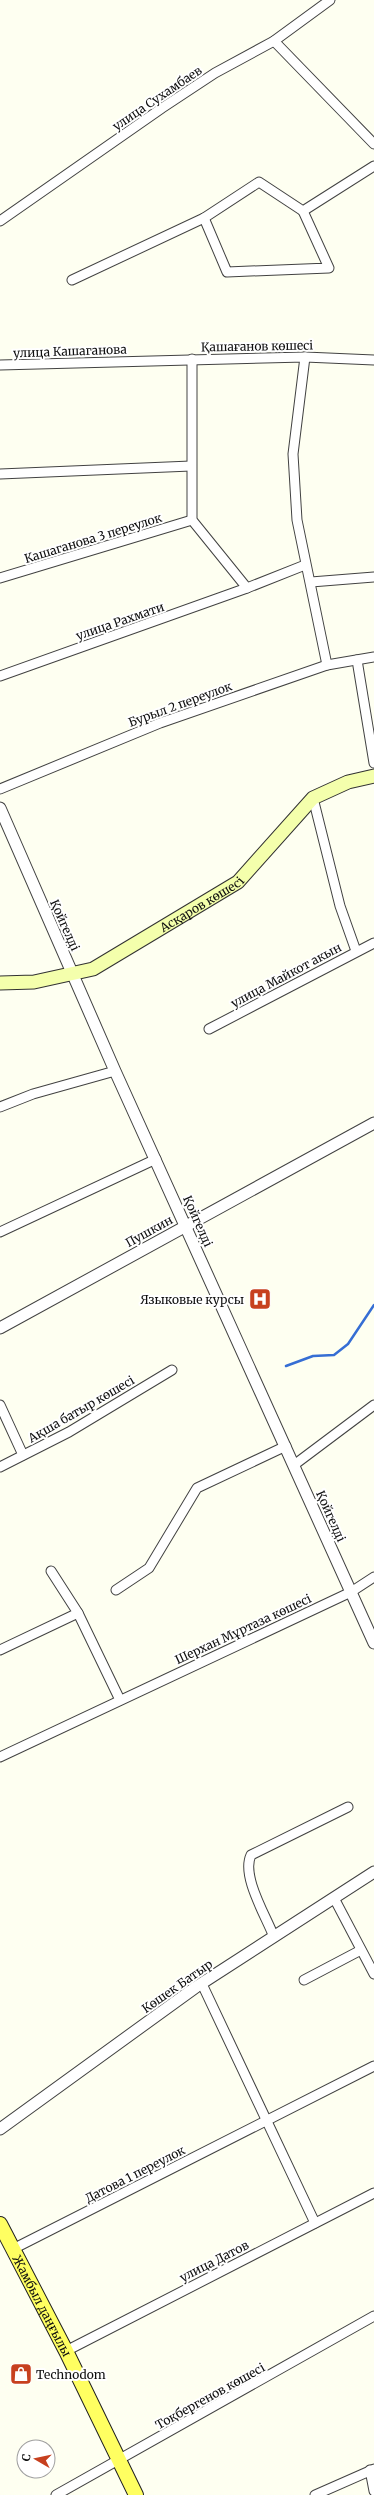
<svg xmlns="http://www.w3.org/2000/svg" width="374" height="2495" font-family="Merriweather,serif">
<style>
.lines{fill:none;stroke-linecap:round;stroke-linejoin:round}
.stream{stroke:#366ed4;stroke-width:2.5}
.minor-casing{stroke:#424242;stroke-width:11}
.tertiary-casing{stroke:#424242;stroke-width:13}
.secondary-casing{stroke:#313131;stroke-width:15}
.primary-casing{stroke:#202020;stroke-width:16}
.minor{stroke:#fff;stroke-width:9}
.tertiary{stroke:#fff;stroke-width:11}
.secondary{stroke:#f4ffac;stroke-width:13}
.primary{stroke:#ffff61;stroke-width:14}
.labels{text-anchor:middle;dominant-baseline:central;stroke-width:4;stroke-linejoin:round;paint-order:stroke}
.street-label{font-size:12px;fill:#0f0f0f;stroke:#fff}
.poi-label{font-size:12px;fill:#0f0f0f;stroke:#fff;text-anchor:end}
</style>
<rect width="100%" height="100%" fill="#fefff1"/>
<g class="lines">
<polyline class="stream" points="286,1366 313,1356 334,1355 348,1344 374,1305"/>
<g class="minor-casing">
<g id="minor">
<polyline points="274,41 374,144"/>
<polyline points="204,218 227,272 329,268 303,211"/>
<polyline points="0,221 162,108 215,73 274,41 330,0"/>
<polyline points="72,280 204,218 259,182 303,211 374,166"/>
<polyline points="305,357 293,454 297,520 327,665"/>
<polyline points="192,359 192,520 247,588 305,565"/>
<polyline points="0,365 305,357 374,360"/>
<polyline points="0,474 191,466"/>
<polyline points="0,578 192,520"/>
<polyline points="311,582 374,577"/>
<polyline points="357,660 374,763"/>
<polyline points="0,676 247,588"/>
<polyline points="0,789 160,723 327,665 374,657"/>
<polyline points="313,798 340,906 356,951"/>
<polyline points="209,1029 374,943"/>
<polyline points="0,1107 33,1094 115,1071"/>
<polyline points="0,1232 156,1159"/>
<polyline points="0,1405 23,1455"/>
<polyline points="294,1465 374,1405"/>
<polyline points="0,1467 69,1432 172,1370"/>
<polyline points="51,1571 78,1613 120,1700"/>
<polyline points="116,1590 149,1568 197,1488 286,1446"/>
<polyline points="0,1650 78,1613"/>
<polyline points="0,1757 351,1592 374,1577"/>
<polyline points="334,1898 374,1974"/>
<path d="M274 1937C266 1916 241 1876 251 1855L348 1807"/>
<polyline points="304,1980 361,1950"/>
<polyline points="202,1984 315,2223"/>
<polyline points="13,2249 374,2066"/>
<polyline points="66,2351 374,2193"/>
<polyline points="370,2470 374,2491"/>
<polyline points="56,2495 374,2316"/>
<polyline points="315,2495 374,2469"/>
</g>
</g>
<g class="tertiary-casing">
<g id="tertiary">
<polyline points="0,808 115,1071 374,1643"/>
<polyline points="0,1328 374,1123"/>
<polyline points="0,2129 196,1987 374,1872"/>
</g>
</g>
<g class="secondary-casing">
<g id="secondary">
<path id="s1" d="M0 983 34 982 93 969 238 882 313 798 348 782 374 776"/>
</g>
</g>
<g class="primary-casing">
<g id="primary">
<path id="s2" d="M0 2224 66 2351 136 2495"/>
</g>
</g>
<use href="#minor" class="minor"/>
<use href="#tertiary" class="tertiary"/>
<use href="#secondary" class="secondary"/>
<use href="#primary" class="primary"/>
</g>
<defs>
<g id="hospital-square" transform="scale(1.15)"><rect x="-9" y="-9" width="18" height="18" rx="4" fill="#c7401f" stroke="#fff"/><path d="M-5-5h3v3.5h4V-5h3V5h-3V1.5h-4V5h-3Z" fill="#fff"/></g>
<g id="shop-square" transform="scale(1.15)"><rect x="-9" y="-9" width="18" height="18" rx="4" fill="#c7401f" stroke="#fff"/><path d="M-5-2.5h2.3a2.7 3.5 0 0 1 5.4 0H5L5.5 6h-11ZM-1.5-2.5h3a1.5 2.3 0 0 0-3 0Z" fill="#fff"/></g>
</defs>
<g fill-rule="evenodd">
<use href="#hospital-square" x="260" y="1299"/>
<use href="#shop-square" x="21" y="2374"/>
</g>
<g class="labels">
<g class="street-label">
<text transform="translate(157 98) rotate(-34)">улица Сухамбаев</text>
<text transform="translate(257 346) rotate(-1)">Қашағанов көшесі</text>
<text transform="translate(70 351) rotate(-2)">улица Кашаганова</text>
<text transform="translate(93 538) rotate(-17)">Кашаганова 3 переулок</text>
<text transform="translate(120 621) rotate(-19)">улица Рахмати</text>
<text transform="translate(180 704) rotate(-20)">Бурыл 2 переулок</text>
<text stroke="none"><textPath href="#s1" startOffset="221">Асқаров көшесі</textPath></text>
<text transform="translate(65 925) rotate(66)">Қойгелді</text>
<text transform="translate(286 975) rotate(-28)">улица Майкот акын</text>
<text transform="translate(198 1221) rotate(66)">Қойгелді</text>
<text transform="translate(149 1231) rotate(-29)">Пушкин</text>
<text transform="translate(81 1409) rotate(-30)">Ақша батыр көшесі</text>
<text transform="translate(331 1516) rotate(66)">Қойгелді</text>
<text transform="translate(243 1629) rotate(-25)">Шерхан Мұртаза көшесі</text>
<text transform="translate(177 1986) rotate(-35)">Көшек Батыр</text>
<text transform="translate(135 2174) rotate(-27)">Датова 1 переулок</text>
<text transform="translate(214 2261) rotate(-27)">улица Датов</text>
<text stroke="none"><textPath href="#s2" startOffset="92">Жамбыл даңғылы</textPath></text>
<text transform="translate(210 2396) rotate(-29)">Тоқбергенов көшесі</text>
</g>
<g class="poi-label">
<text x="244" y="1299">Языковые курсы</text>
<text x="36" y="2374" text-anchor="start">Technodom</text>
</g>
</g>
<g transform="translate(36 2459) rotate(279)"><circle r="19" fill="#ffffff" stroke="#9f9f9f"/>
<path d="M0-3L7 15L0 10L-7 15Z" fill="#c7401f"/>
<text y="-6" font-size="11" font-weight="bold" text-anchor="middle" fill="#0f0f0f">С</text>
</g>
</svg>
